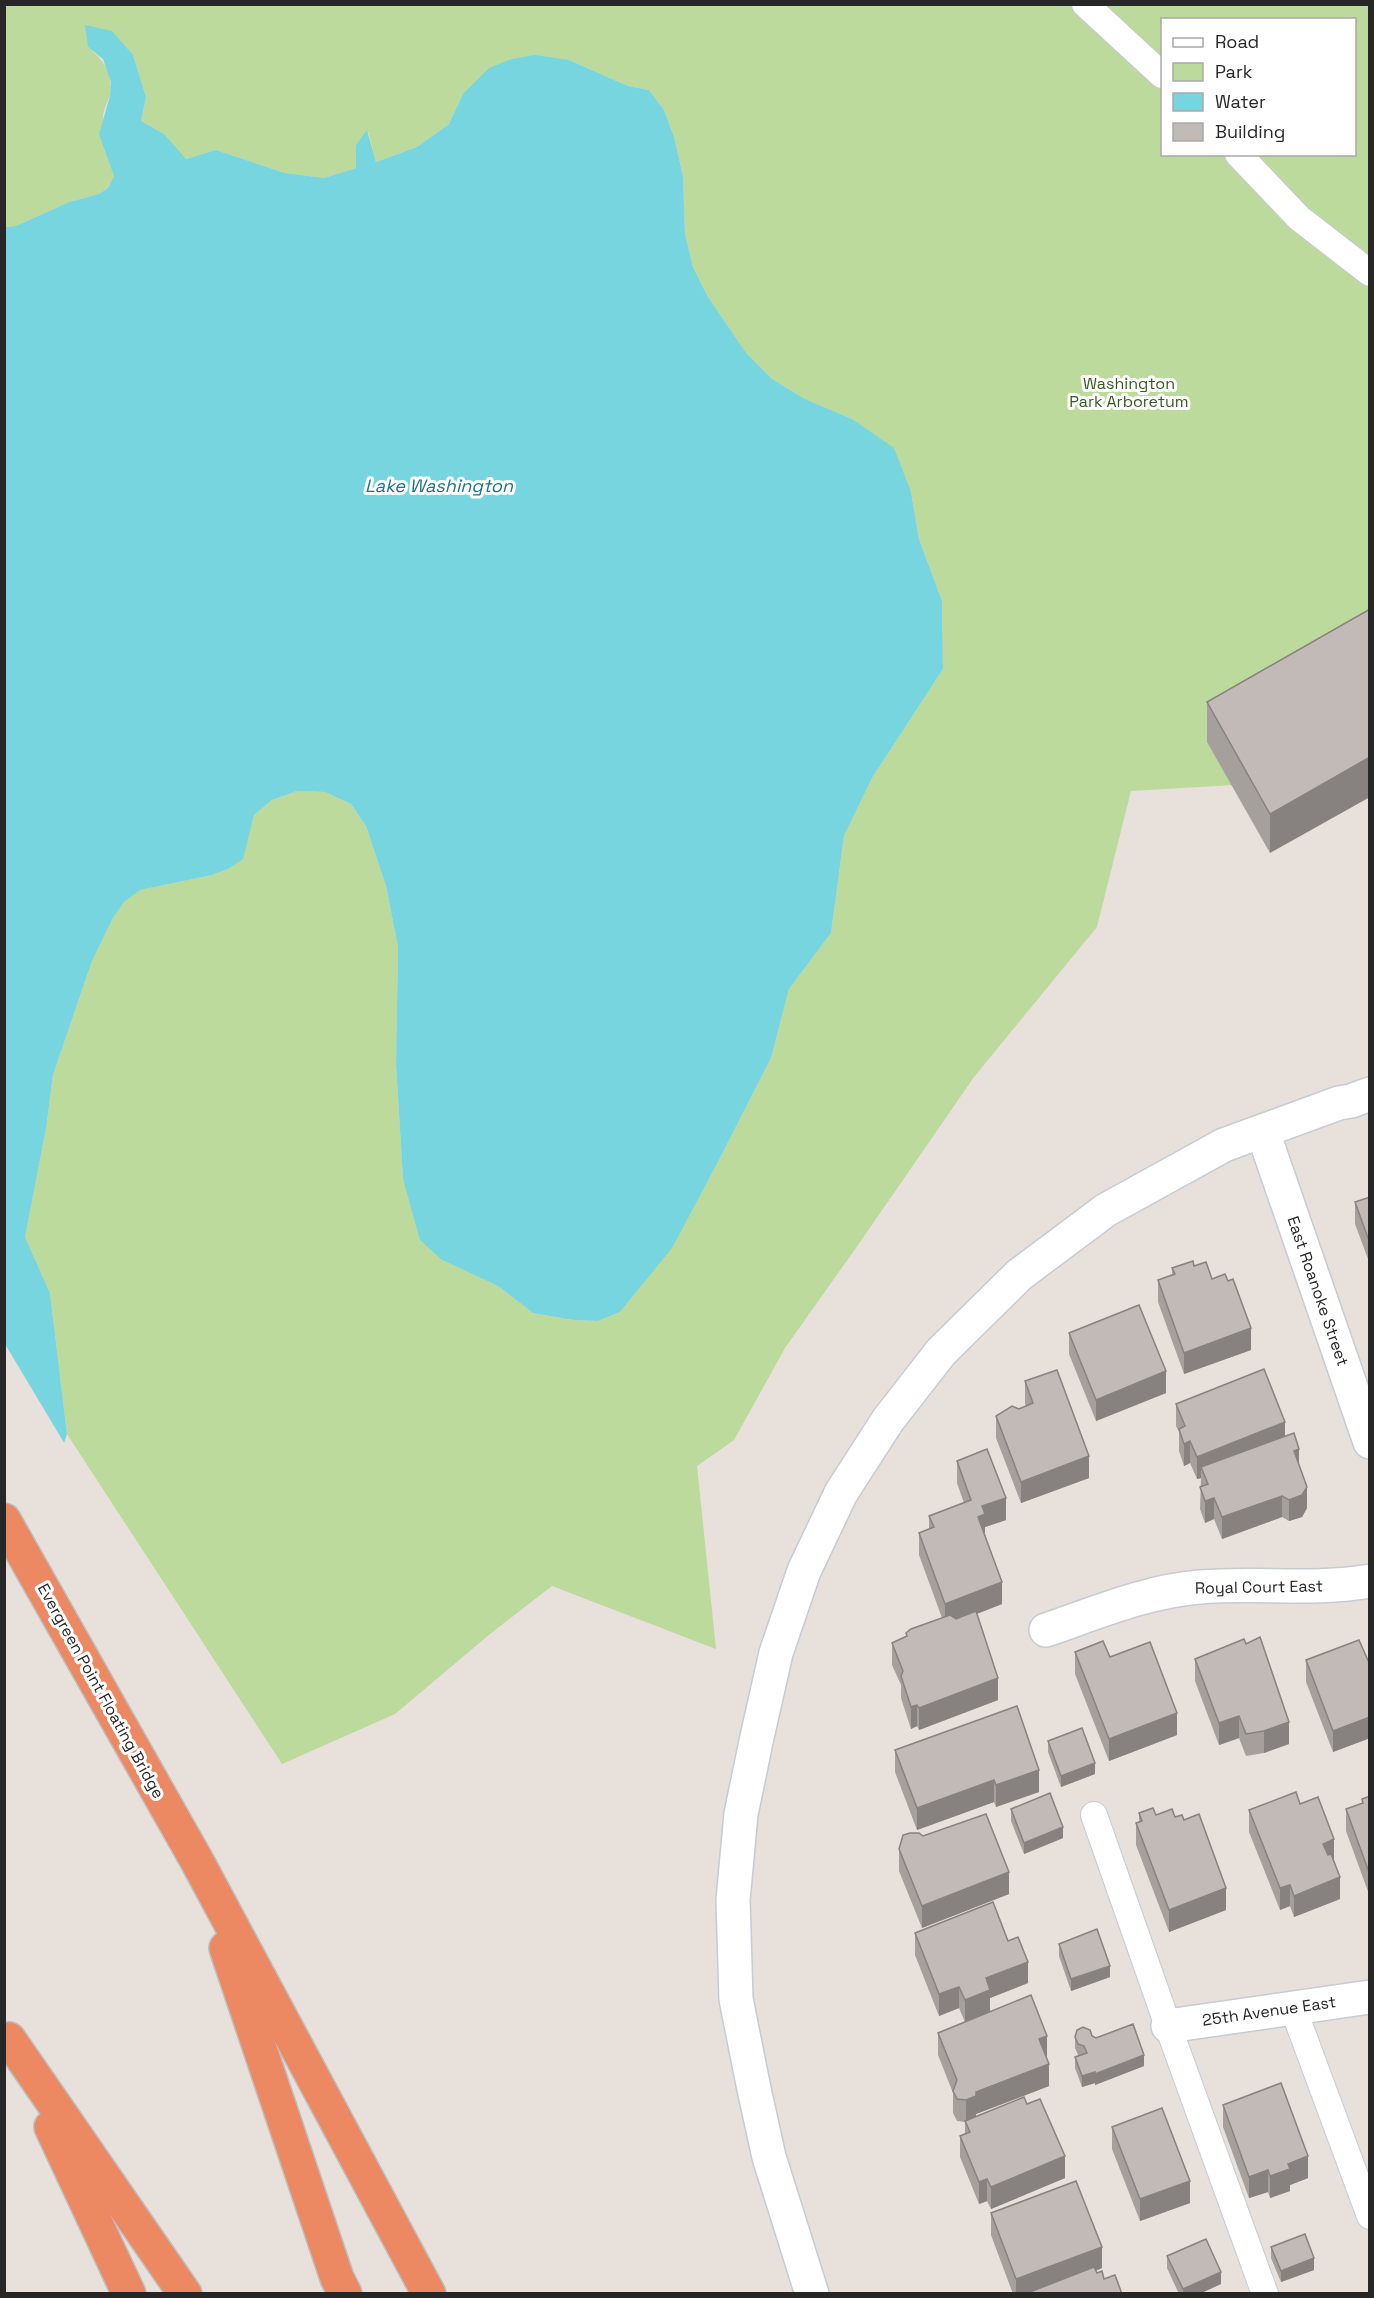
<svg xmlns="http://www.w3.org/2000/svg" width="1374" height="2298" font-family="'Space Grotesk',sans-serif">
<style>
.green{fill:#bbda9c;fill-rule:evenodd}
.water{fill:#77d5e0}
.pier{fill:#e8e0da}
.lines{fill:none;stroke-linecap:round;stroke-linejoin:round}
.service-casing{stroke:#c6cbd4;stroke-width:28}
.minor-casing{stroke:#c6cbd4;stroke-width:36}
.secondary-casing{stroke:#c6cbd4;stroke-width:36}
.motorway-casing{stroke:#bebebe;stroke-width:36}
.service{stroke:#fff;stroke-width:26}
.minor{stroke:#fff;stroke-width:33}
.secondary{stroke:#fff;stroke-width:33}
.motorway{stroke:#ec8862;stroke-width:33}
.wall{fill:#a6a09d}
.shaded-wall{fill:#878280}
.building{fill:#c1bab7;stroke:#878280;stroke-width:1.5}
.labels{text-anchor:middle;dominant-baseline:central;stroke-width:6;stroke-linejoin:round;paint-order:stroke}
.park-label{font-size:16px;fill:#365b20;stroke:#fff}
.street-label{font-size:16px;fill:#272727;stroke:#fff}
.water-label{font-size:18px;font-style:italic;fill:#1b7488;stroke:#fff}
</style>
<rect width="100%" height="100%" fill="#e8e0da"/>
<path class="green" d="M5 5H1369V777L1131 791 1097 927 974 1077 858 1245 785 1348 734 1440 697 1466 716 1649 552 1586 490 1634 395 1714 282 1764 67 1434 50 1293 25 1237 46 1129 53 1075 92 961 113 918 124 902 139 890 212 875 228 869 242 859 254 815 272 800 297 791 325 792 351 804 366 826 386 886 398 947 396 1065 403 1179 442 1260 498 1286 533 1313 573 1320 598 1321 620 1312 672 1247 719 1160 771 1058 789 989 831 933 844 836 872 778 943 669 942 601 919 539 911 492 852 419 805 399 772 379 746 354 708 297 693 267 685 234 683 176 674 137 664 110 649 90 628 86 569 60 463 94 449 124 417 147 376 162 368 131 356 145V168L324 178 285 173 216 150 186 159 179 154 164 134 141 121 146 97 133 55 88 47C103 60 114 73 110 95 108 102 103 109 103 117 102 136 108 158 114 176L108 188 99 194 69 202 16 226 5 227ZM1162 20H1354V154H1162Z"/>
<polygon class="water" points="85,25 112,31 133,55 146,97 141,121 164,134 186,159 216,150 285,173 324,178 356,168 356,145 367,130 376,162 417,147 449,124 463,94 489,68 512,59 535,55 569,60 628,86 649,90 664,110 674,137 683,176 685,234 693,267 708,297 746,353 772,379 805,399 852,419 894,448 911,492 919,539 942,601 943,669 872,778 844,836 831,933 789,989 771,1058 719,1160 672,1248 620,1312 598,1321 573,1320 533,1313 498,1286 442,1260 420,1240 403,1179 396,1065 398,947 386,886 366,826 351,804 325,792 297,791 272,800 254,815 243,859 228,869 212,875 140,890 124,902 113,918 92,961 53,1075 46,1129 25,1237 50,1293 67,1434 5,1626 4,227 16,226 69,202 99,194 108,188 114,176 99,134 110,96 111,82 103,59 88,47"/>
<polygon class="pier" points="5,1344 66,1446 7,1627 4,1629"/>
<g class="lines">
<g class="service-casing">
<g id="service">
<polyline points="1085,4 1162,75"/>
<polyline points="1238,154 1299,218 1370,273"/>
<polyline points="1094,1815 1168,2026 1265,2294"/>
<polyline points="1293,2008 1370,2216"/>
</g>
</g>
<g class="minor-casing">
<g id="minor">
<polyline points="1266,1141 1370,1442"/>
<path d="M1046 1630C1096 1613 1147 1591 1200 1587 1256 1582 1314 1591 1370 1581"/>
<polyline points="1168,2026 1370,1997"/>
</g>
</g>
<g class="secondary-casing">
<polyline id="secondary" points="812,2294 769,2157 754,2089 736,1999 733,1900 741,1814 757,1737 776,1653 804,1571 841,1493 888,1420 941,1352 1019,1275 1106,1210 1224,1145 1339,1103 1351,1101 1370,1094"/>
</g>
<g class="motorway-casing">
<g id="motorway">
<polyline points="4,1520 197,1861 429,2294"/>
<polyline points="226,1948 337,2278 345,2294"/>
<polyline points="9,2039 185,2294"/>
<polyline points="51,2127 129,2294"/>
</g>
</g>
<use href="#service" class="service"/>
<use href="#minor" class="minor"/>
<use href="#secondary" class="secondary"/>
<use href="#motorway" class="motorway"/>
</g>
<g class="wall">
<polygon points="1370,609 1270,853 1207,742 1207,702"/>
<polygon points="1370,1197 1368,1259 1355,1224 1355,1202"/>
<polygon points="1194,1266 1212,1279 1251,1350 1184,1374 1158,1302 1158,1280 1172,1275 1172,1268"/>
<polygon points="1069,1333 1166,1393 1096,1421 1069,1354"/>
<polygon points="1025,1381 1089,1478 1021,1503 996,1438 996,1416 1026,1406 1025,1403"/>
<polygon points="1176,1404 1285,1436 1299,1467 1307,1508 1302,1517 1289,1521 1282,1517 1222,1539 1214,1519 1205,1523 1200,1509 1201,1478 1197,1479 1190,1463 1184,1466 1179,1451 1179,1432 1176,1426"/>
<polygon points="957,1461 1006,1520 985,1527 985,1536 1002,1604 977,1614 998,1700 919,1730 917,1726 911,1729 901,1698 901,1685 892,1665 892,1643 906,1637 906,1633 942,1618 919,1555 919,1533 929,1529 929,1516 964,1503 957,1483"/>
<polygon points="1075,1652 1110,1657 1177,1735 1109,1761 1075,1674"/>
<polygon points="1195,1659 1289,1744 1264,1753 1246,1756 1239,1738 1219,1745 1195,1681"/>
<polygon points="1306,1660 1370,1665 1370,1738 1333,1752 1306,1682"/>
<polygon points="1048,1741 1095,1774 1061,1787 1048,1752"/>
<polygon points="895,1750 1039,1792 996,1807 994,1802 917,1830 895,1772"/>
<polygon points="1370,1796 1370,1897 1346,1831 1346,1809 1362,1804 1362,1799"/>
<polygon points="1300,1804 1334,1861 1340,1899 1294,1917 1290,1906 1280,1910 1249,1832 1249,1810"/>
<polygon points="1011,1809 1063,1838 1024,1854 1011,1821"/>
<polygon points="1139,1813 1175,1817 1226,1910 1169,1932 1136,1845 1136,1823 1139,1822"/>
<polygon points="923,1836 1009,1894 922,1928 899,1871 899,1849"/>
<polygon points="915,1933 1008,1941 1028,1983 990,1998 990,2012 1047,2058 1049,2086 976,2114 976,2117 1027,2104 1065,2178 991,2209 987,2201 979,2204 960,2157 960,2136 965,2134 965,2122 957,2121 953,2113 953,2093 938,2055 938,2033 965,2022 959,2008 939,2016 915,1955"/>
<polygon points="1059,1944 1110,1977 1071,1991 1059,1956"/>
<polygon points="1092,2036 1144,2066 1095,2085 1095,2083 1082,2087 1075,2068 1075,2057 1079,2055 1078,2055 1075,2048 1075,2037"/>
<polygon points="1223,2105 1308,2178 1290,2185 1290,2191 1270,2198 1268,2192 1249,2198 1223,2127"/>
<polygon points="1112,2127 1190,2203 1140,2221 1112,2149"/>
<polygon points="991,2213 1102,2268 1096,2271 1097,2273 1122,2294 1013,2294 991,2235"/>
<polygon points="1271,2247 1314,2270 1281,2282 1271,2258"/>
<polygon points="1167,2256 1221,2284 1199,2294 1179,2294 1167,2268"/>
</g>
<g class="shaded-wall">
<polygon points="1370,757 1370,797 1270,853 1270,814"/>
<polygon points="1370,1237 1370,1259 1368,1259 1368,1238"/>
<polygon points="1251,1328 1251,1350 1184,1374 1184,1353"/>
<polygon points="1166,1371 1166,1393 1096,1421 1096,1400"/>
<polygon points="1285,1422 1285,1444 1201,1467 1201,1478 1197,1479 1197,1457"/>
<polygon points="1190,1441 1190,1463 1184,1466 1184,1444"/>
<polygon points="1299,1449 1299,1471 1294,1451"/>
<polygon points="1089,1456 1089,1478 1021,1503 1021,1482"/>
<polygon points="1307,1487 1307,1508 1302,1517 1289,1521 1289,1500"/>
<polygon points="1282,1496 1282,1517 1222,1539 1222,1517"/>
<polygon points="1006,1498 1006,1520 985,1527 985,1536 978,1517 982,1506"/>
<polygon points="1214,1498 1214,1519 1205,1523 1205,1501"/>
<polygon points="1002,1582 1002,1604 945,1626 945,1604"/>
<polygon points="998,1678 998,1700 919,1730 919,1708"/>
<polygon points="917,1705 917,1726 911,1729 911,1707"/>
<polygon points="1177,1713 1177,1735 1109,1761 1109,1739"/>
<polygon points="1239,1716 1239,1738 1219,1745 1219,1723"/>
<polygon points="1370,1717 1370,1738 1333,1752 1333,1731"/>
<polygon points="1289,1722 1289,1744 1264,1753 1264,1731"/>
<polygon points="1095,1763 1095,1774 1061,1787 1061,1776"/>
<polygon points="1039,1770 1039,1792 996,1807 996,1785"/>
<polygon points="994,1780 994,1802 917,1830 917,1808"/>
<polygon points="1063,1827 1063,1838 1024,1854 1024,1843"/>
<polygon points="1334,1839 1334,1861 1323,1866 1323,1844"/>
<polygon points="1009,1872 1009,1894 922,1928 922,1906"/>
<polygon points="1340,1877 1340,1899 1294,1917 1294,1896"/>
<polygon points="1290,1885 1290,1906 1280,1910 1280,1888"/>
<polygon points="1226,1888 1226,1910 1169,1932 1169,1910"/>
<polygon points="1028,1962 1028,1983 990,1998 990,2012 965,2022 965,2000 986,1978"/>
<polygon points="1110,1966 1110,1977 1071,1991 1071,1979"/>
<polygon points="959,1987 959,2008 939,2016 939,1994"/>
<polygon points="1047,2036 1047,2058 1039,2039"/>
<polygon points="1144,2055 1144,2066 1095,2085 1095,2074"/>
<polygon points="1049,2064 1049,2086 976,2114 976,2118 966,2122 966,2100 976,2092"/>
<polygon points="1095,2072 1095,2083 1082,2087 1082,2076"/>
<polygon points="1065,2156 1065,2178 991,2209 991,2187"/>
<polygon points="1308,2156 1308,2178 1290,2185 1290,2191 1270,2198 1270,2176 1288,2164"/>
<polygon points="1268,2170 1268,2192 1249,2198 1249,2177"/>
<polygon points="987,2179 987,2201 979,2204 979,2182"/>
<polygon points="1190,2181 1190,2203 1140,2221 1140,2199"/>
<polygon points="1102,2247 1102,2268 1035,2294 1016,2294 1016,2279"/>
<polygon points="1314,2258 1314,2270 1281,2282 1281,2271"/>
<polygon points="1221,2272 1221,2284 1199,2294 1183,2294 1183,2289"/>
</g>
<g class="building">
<polygon points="1370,609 1370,757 1270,814 1207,702"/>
<polygon points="1370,1197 1370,1237 1368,1238 1355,1202"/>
<polygon points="1193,1261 1194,1266 1206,1262 1212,1279 1225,1274 1228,1281 1233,1279 1251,1328 1184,1353 1158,1280 1175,1274 1172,1268"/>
<polygon points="1139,1305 1166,1371 1096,1400 1069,1333"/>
<polygon points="1264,1369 1285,1422 1197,1457 1190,1441 1184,1444 1179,1429 1185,1426 1176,1404"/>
<polygon points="1057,1370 1089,1456 1021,1482 996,1416 1012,1406 1019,1409 1033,1403 1025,1381"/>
<polygon points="1294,1433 1299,1449 1294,1451 1307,1487 1302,1495 1289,1500 1282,1496 1222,1517 1214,1498 1205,1501 1200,1487 1208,1484 1201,1467"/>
<polygon points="987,1449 1006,1498 982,1506 985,1514 978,1517 1002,1582 945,1604 919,1533 934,1527 929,1516 971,1500 957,1461"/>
<polygon points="976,1611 998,1678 919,1708 917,1705 911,1707 901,1676 903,1671 892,1643 907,1636 906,1633 911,1629 950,1615 956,1619"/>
<polygon points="1260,1637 1289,1722 1264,1731 1246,1734 1239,1716 1219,1723 1195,1659 1244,1639 1246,1644"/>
<polygon points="1359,1640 1370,1665 1370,1717 1333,1731 1306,1660"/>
<polygon points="1103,1641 1110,1657 1150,1642 1177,1713 1109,1739 1075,1652"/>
<polygon points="1017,1706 1039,1770 996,1785 994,1780 917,1808 895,1750"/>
<polygon points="1082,1728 1095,1763 1061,1776 1048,1741"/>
<polygon points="1296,1792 1300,1804 1318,1797 1334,1839 1323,1844 1328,1855 1331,1854 1340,1877 1294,1896 1290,1885 1280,1888 1249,1810"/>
<polygon points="1050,1793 1063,1827 1024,1843 1011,1809"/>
<polygon points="1370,1796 1370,1875 1346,1809 1363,1803 1362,1799"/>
<polygon points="1153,1808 1156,1815 1172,1809 1175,1817 1182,1815 1184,1820 1199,1814 1226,1888 1169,1910 1136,1823 1142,1821 1139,1813"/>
<polygon points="986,1814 1009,1872 922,1906 899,1849 903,1835 910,1833 919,1833 923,1836"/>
<polygon points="993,1902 1008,1941 1018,1937 1028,1962 986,1978 990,1990 965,2000 959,1987 939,1994 915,1933"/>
<polygon points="1097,1929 1110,1966 1071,1979 1059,1944"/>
<polygon points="1031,1995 1047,2036 1039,2039 1049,2064 976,2092 976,2096 966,2100 957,2099 953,2091 957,2080 938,2033"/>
<polygon points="1133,2024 1144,2055 1095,2074 1095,2072 1082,2076 1075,2057 1087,2053 1084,2046 1078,2044 1075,2037 1077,2030 1083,2027 1090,2030 1092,2036 1096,2038"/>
<polygon points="1281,2083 1308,2156 1288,2164 1290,2169 1270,2176 1268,2170 1249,2177 1223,2105"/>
<polygon points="1024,2097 1027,2104 1040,2099 1065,2156 991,2187 987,2179 979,2182 960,2136 970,2132 965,2121"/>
<polygon points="1162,2108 1190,2181 1140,2199 1112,2127"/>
<polygon points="1076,2181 1102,2247 1016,2279 991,2213"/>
<polygon points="1305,2234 1314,2258 1281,2271 1271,2247"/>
<polygon points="1206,2239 1221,2272 1183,2289 1167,2256"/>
<polygon points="1094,2267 1097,2273 1102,2271 1104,2279 1115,2275 1122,2294 1030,2294 1030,2292"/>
</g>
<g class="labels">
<g class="park-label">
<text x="1129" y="383">Washington<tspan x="1129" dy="18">Park Arboretum</tspan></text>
</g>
<g class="street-label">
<text transform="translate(1318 1291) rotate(71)">East Roanoke Street</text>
<text transform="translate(1259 1587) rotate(-1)">Royal Court East</text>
<text transform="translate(101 1691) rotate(61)">Evergreen Point Floating Bridge</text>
<text transform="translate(1269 2011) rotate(-8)">25th Avenue East</text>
</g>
<g class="water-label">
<text x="439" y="485">Lake Washington</text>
</g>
</g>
<rect width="1374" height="2298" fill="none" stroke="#272727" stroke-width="12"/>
<rect x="1161" y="18" width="195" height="138" fill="#ffffff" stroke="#a9a9a9" stroke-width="1.5"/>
<rect x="1173" y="38" width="30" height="9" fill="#ffffff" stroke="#a9a9a9" stroke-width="1.5"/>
<text x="1215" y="48" font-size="18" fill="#272727">Road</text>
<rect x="1173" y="63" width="30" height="18" fill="#bbda9c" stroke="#a9a9a9" stroke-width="1.5"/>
<text x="1215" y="78" font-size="18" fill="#272727">Park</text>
<rect x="1173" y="93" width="30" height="18" fill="#77d5e0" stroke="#a9a9a9" stroke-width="1.5"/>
<text x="1215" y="108" font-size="18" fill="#272727">Water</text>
<rect x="1173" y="123" width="30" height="18" fill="#c1bab7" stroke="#a9a9a9" stroke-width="1.5"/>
<text x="1215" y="138" font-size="18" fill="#272727">Building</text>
</svg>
